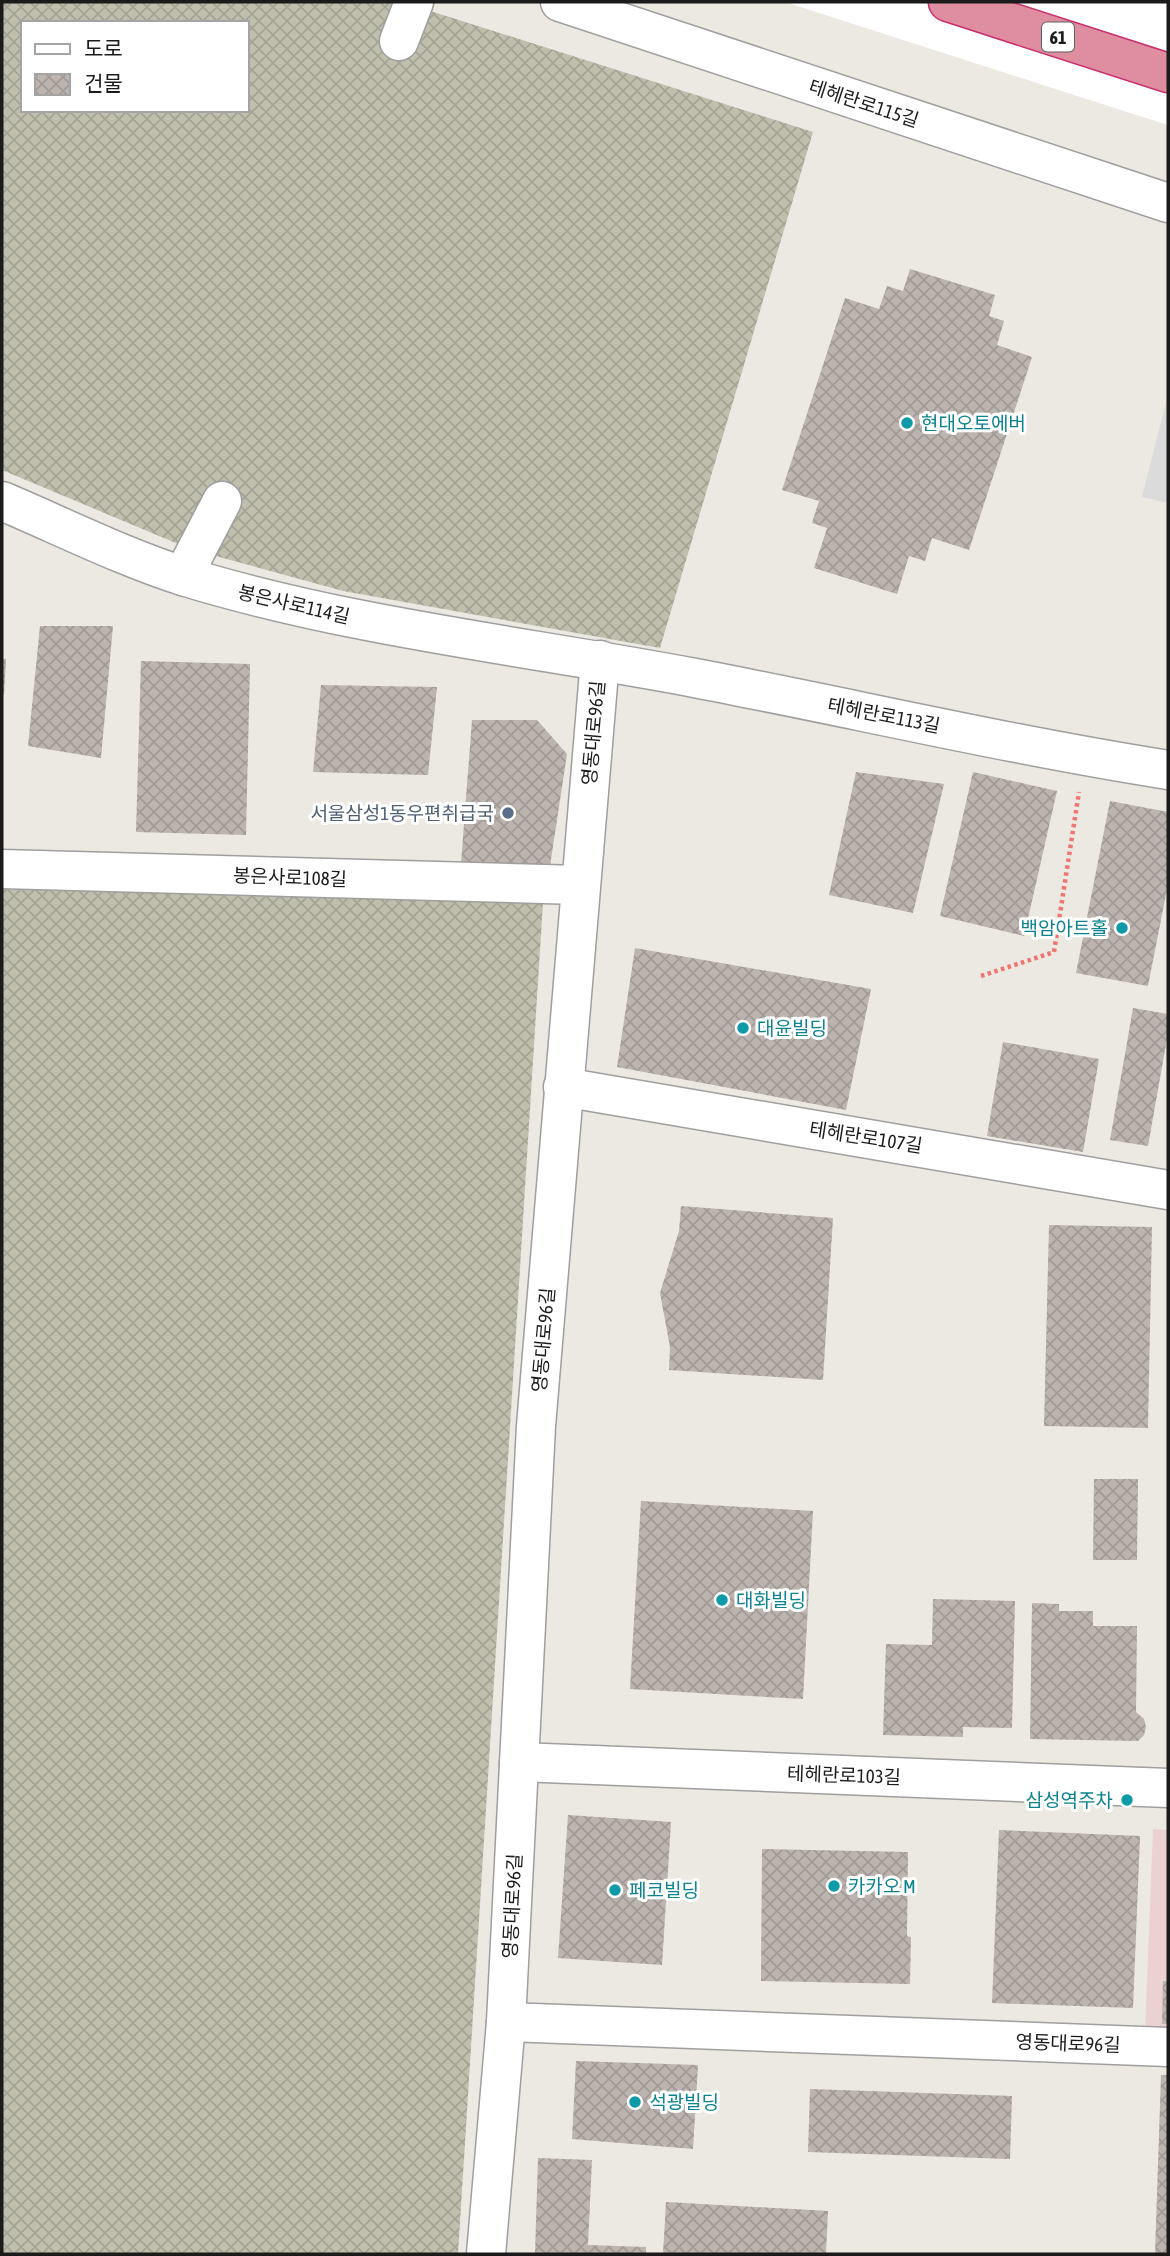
<svg xmlns="http://www.w3.org/2000/svg" width="1170" height="2256" font-family="'Asap Condensed','Noto Sans KR',sans-serif">
<style>
.commercial{fill:#ecd1d2}
.construction{fill:url(#construction-cross-hatch);fill-rule:evenodd}
.parking{fill:#dbdbdb}
.pier{fill:#fff}
.building{fill:url(#building-cross-hatch)}
.lines{fill:none;stroke-linecap:round;stroke-linejoin:round}
.minor-casing{stroke:#9f9f9f;stroke-width:41}
.highway-casing{stroke:#c9306c;stroke-width:41}
.path{stroke:#ef7670;stroke-width:4.5;stroke-dasharray:3.5 3.5;stroke-linecap:butt}
.minor{stroke:#fff;stroke-width:38}
.highway{stroke:#df8ea1;stroke-width:38}
.culture-dot{fill:#0f9aa8;stroke:#fff;stroke-width:2.5}
.service-dot{fill:#5c6f8a;stroke:#fff;stroke-width:2.5}
.labels{text-anchor:middle;dominant-baseline:central;stroke-width:6;stroke-linejoin:round;paint-order:stroke}
.shield{fill:#fff;stroke:#5f5f5f;stroke-width:2}
.shield-label{font-size:18px;font-weight:bold;fill:#1b1b1b}
.street-label{font-size:19px;fill:#1b1b1b;stroke:#fff}
.culture-label{font-size:19px;fill:#0d838f;stroke:#fff;text-anchor:start}
.service-label{font-size:19px;fill:#4e5e75;stroke:#fff;text-anchor:end}
</style>
<defs>
<pattern id="construction-cross-hatch" width="8" height="8" patternUnits="userSpaceOnUse" patternTransform="scale(1.75)"><rect width="8" height="8" fill="#c0bfae"/><path d="M0 0l8 8M0 8l8-8" fill="none" stroke="#a4a495"/></pattern>
<pattern id="building-cross-hatch" width="8" height="8" patternUnits="userSpaceOnUse" patternTransform="scale(1.75)"><rect width="8" height="8" fill="#bcb4af"/><path d="M0 0l8 8M0 8l8-8" fill="none" stroke="#a19a96"/></pattern>
</defs>
<rect width="100%" height="100%" fill="#ece8e2"/>
<polygon class="commercial" points="1153,1829 1168,1830 1168,2032 1145,2032"/>
<g class="construction">
<path d="M2 2H402L813 132 660 648 343 591 190 549 2 470ZM23 23H247V110H23Z"/>
<polygon points="2,889 543,902 458,2254 2,2254"/>
</g>
<polygon class="parking" points="1168,395 1168,503 1142,497"/>
<polygon class="pier" points="785,2 1168,2 1168,125 1130,113"/>
<g class="building">
<polygon points="910,269 995,295 989,316 1004,321 997,345 1032,357 969,550 932,538 925,561 909,556 897,594 814,568 827,528 812,523 819,501 782,490 845,298 879,309 887,286 903,291"/>
<polygon points="40,626 113,626 101,758 28,746"/>
<polygon points="2,659 6,659 4,695 2,695"/>
<polygon points="141,661 250,664 246,835 136,832"/>
<polygon points="321,685 437,687 428,775 313,772"/>
<polygon points="472,720 537,720 567,754 550,866 461,863"/>
<polygon points="856,772 944,784 913,913 829,895"/>
<polygon points="973,772 1057,791 1024,936 940,916"/>
<polygon points="1110,801 1168,812 1168,884 1148,986 1076,973"/>
<polygon points="635,948 871,989 846,1110 617,1067"/>
<polygon points="1133,1008 1168,1014 1168,1033 1148,1146 1110,1140"/>
<polygon points="1003,1042 1099,1059 1083,1152 987,1136"/>
<polygon points="681,1206 833,1218 823,1380 669,1370 670,1347 660,1293 679,1231"/>
<polygon points="1049,1225 1152,1227 1148,1428 1044,1426"/>
<polygon points="1094,1479 1138,1479 1137,1560 1093,1560"/>
<polygon points="641,1501 813,1511 803,1699 630,1689"/>
<polygon points="933,1599 1015,1601 1012,1728 963,1727 963,1737 883,1735 886,1644 932,1645"/>
<polygon points="1032,1603 1059,1604 1059,1611 1093,1611 1093,1626 1137,1626 1136,1712 1144,1719 1146,1727 1144,1735 1138,1741 1030,1739"/>
<polygon points="568,1815 671,1822 662,1965 558,1958"/>
<polygon points="999,1830 1140,1836 1133,2008 992,2003"/>
<polygon points="762,1849 908,1852 907,1936 911,1937 910,1984 761,1981"/>
<polygon points="1163,1981 1168,1981 1168,2024 1162,2024"/>
<polygon points="576,2061 698,2065 693,2149 572,2139"/>
<polygon points="1161,2075 1168,2075 1168,2254 1155,2254"/>
<polygon points="810,2089 1012,2096 1010,2159 808,2152"/>
<polygon points="538,2158 592,2160 588,2245 646,2247 646,2254 535,2254"/>
<polygon points="666,2202 828,2211 826,2254 663,2254"/>
</g>
<g class="lines">
<g class="minor-casing">
<g id="minor">
<polyline points="560,2 1168,203"/>
<polyline points="399,41 414,2"/>
<path d="M2 501C61 526 125 558 186 577 351 627 525 646 695 678 852 708 1009 745 1168 770"/>
<polyline points="183,576 222,501"/>
<polyline points="2,869 579,885"/>
<polyline points="563,1087 1168,1190"/>
<polyline points="519,1762 1168,1788"/>
<polyline points="506,2022 1168,2047"/>
<polyline points="486,2254 506,2022 536,1426 600,660"/>
</g>
</g>
<g class="highway-casing">
<polyline id="highway" points="948,2 1168,73"/>
</g>
<polyline class="path" points="981,976 1054,952 1079,792"/>
<use href="#minor" class="minor"/>
<use href="#highway" class="highway"/>
</g>
<g class="culture-dot">
<circle cx="907" cy="423" r="7"/>
<circle cx="1122" cy="928" r="7"/>
<circle cx="743" cy="1028" r="7"/>
<circle cx="722" cy="1600" r="7"/>
<circle cx="1127" cy="1800" r="7"/>
<circle cx="834" cy="1886" r="7"/>
<circle cx="615" cy="1890" r="7"/>
<circle cx="635" cy="2102" r="7"/>
</g>
<circle class="service-dot" cx="508" cy="813" r="7"/>
<g class="labels">
<rect class="shield" x="1042" y="22.5" width="32" height="29" rx="5"/>
<g class="shield-label">
<text x="1058" y="37">61</text>
</g>
<g class="street-label">
<text transform="translate(864 103) rotate(18)">테헤란로115길</text>
<text transform="translate(294 604) rotate(13)">봉은사로114길</text>
<text transform="translate(884 715) rotate(11)">테헤란로113길</text>
<text transform="translate(593 733) rotate(-85)">영동대로96길</text>
<text transform="translate(290 877) rotate(2)">봉은사로108길</text>
<text transform="translate(866 1137) rotate(9)">테헤란로107길</text>
<text transform="translate(543 1340) rotate(-85)">영동대로96길</text>
<text transform="translate(844 1775) rotate(2)">테헤란로103길</text>
<text transform="translate(512 1906) rotate(-87)">영동대로96길</text>
<text transform="translate(1068 2043) rotate(2)">영동대로96길</text>
</g>
<g class="culture-label">
<text x="921" y="423">현대오토에버</text>
<text x="1108" y="928" text-anchor="end">백암아트홀</text>
<text x="757" y="1028">대윤빌딩</text>
<text x="736" y="1600">대화빌딩</text>
<text x="1113" y="1800" text-anchor="end">삼성역주차</text>
<text x="848" y="1886">카카오 M</text>
<text x="629" y="1890">페코빌딩</text>
<text x="649" y="2102">석광빌딩</text>
</g>
<g class="service-label">
<text x="494" y="813">서울삼성1동우편취급국</text>
</g>
</g>
<rect width="1170" height="2256" fill="none" stroke="#1b1b1b" stroke-width="7"/>
<rect x="21" y="21" width="228" height="91" fill="#ffffff" stroke="#a4a4a4" stroke-width="2"/>
<rect x="35" y="44" width="35" height="10" fill="#ffffff" stroke="#a4a4a4" stroke-width="2"/>
<text x="84" y="56" font-size="21" fill="#1b1b1b">도로</text>
<rect x="35" y="74" width="35" height="21" fill="url(#building-cross-hatch)" stroke="#a4a4a4" stroke-width="2"/>
<text x="84" y="91" font-size="21" fill="#1b1b1b">건물</text>
</svg>
